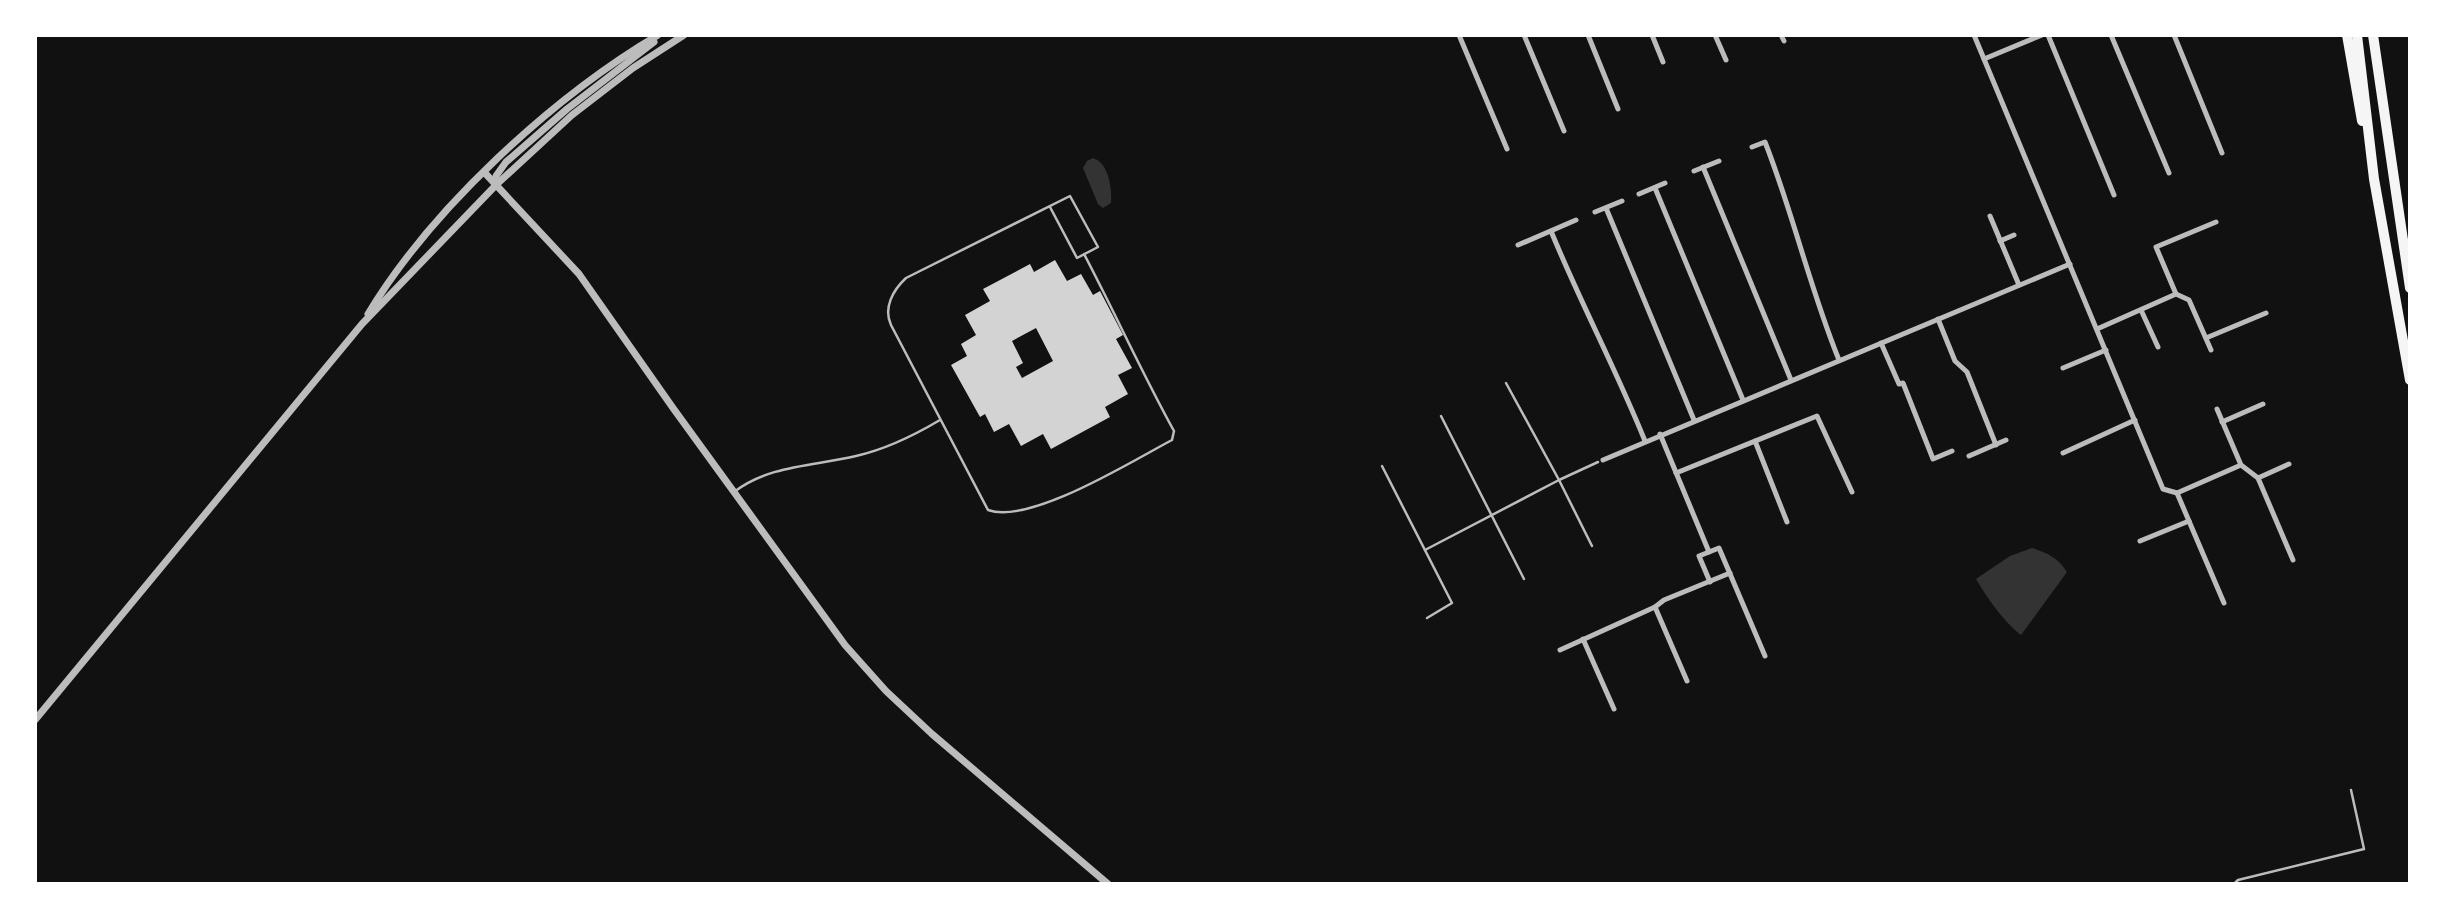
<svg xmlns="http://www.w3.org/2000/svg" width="2445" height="919" font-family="'PT Sans Narrow',sans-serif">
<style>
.water{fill:#333}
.building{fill:#d3d3d3;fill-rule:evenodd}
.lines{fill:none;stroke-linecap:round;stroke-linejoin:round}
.service{stroke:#bcbcbc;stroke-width:2.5}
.minor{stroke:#bcbcbc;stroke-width:5}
.tertiary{stroke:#bcbcbc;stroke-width:7}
.motorway{stroke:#f5f5f5;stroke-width:10}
</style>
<rect width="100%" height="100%" fill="#111"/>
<g class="water">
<path d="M1093 158C1109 163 1112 189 1111 203L1103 208 1098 204 1083 168 1087 161Z"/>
<path d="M2032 548C2048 553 2058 558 2067 572L2021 635C2004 622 1987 598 1976 579L2010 556Z"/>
</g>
<path class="building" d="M1055 260 1067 281 1081 274 1093 295 1100 291 1123 335 1116 339 1132 368 1118 375 1128 394 1105 407 1110 417 1051 449 1043 434 1021 446 1009 424 994 432 985 414 980 417 951 365 967 356 961 344 976 335 965 315 990 301 983 289 1030 264 1034 272ZM1036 328 1053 361 1022 378 1016 367 1023 363 1012 341Z"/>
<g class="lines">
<g class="service">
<path d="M1050 207 1077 258 1098 247 1070 196 906 278C893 290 883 308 891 325L988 510C1030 525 1132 461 1172 440L1174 431C1142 373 1115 313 1084 254"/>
<polyline points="1506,383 1559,480 1592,546"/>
<polyline points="1441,416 1524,579"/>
<polyline points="1382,466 1452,603 1427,618"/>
<path d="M734 492C769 465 814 466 856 456 887 449 913 436 940 420"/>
<polyline points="1425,550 1559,480 1598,462"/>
<polyline points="2234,884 2238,880 2364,849 2351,790"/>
</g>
<g class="minor">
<polyline points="1459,35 1507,149"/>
<polyline points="1524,35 1564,131"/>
<polyline points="1588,35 1618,109"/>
<polyline points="1652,35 1663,62"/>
<polyline points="1715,35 1726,60"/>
<polyline points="1781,35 1784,41"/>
<polyline points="1974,35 2163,489 2177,493 2224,603"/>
<polyline points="2048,35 2114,195"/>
<polyline points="2111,35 2169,173"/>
<polyline points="2174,35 2222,153"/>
<polyline points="1984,59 2042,35"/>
<path d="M1752 147 1765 142C1793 213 1810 289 1839 360"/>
<polyline points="1703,167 1791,380"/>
<polyline points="1694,171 1719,161"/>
<polyline points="1655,188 1743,400"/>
<polyline points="1639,194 1665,183"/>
<polyline points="1606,208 1694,420"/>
<polyline points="1595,212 1622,201"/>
<polyline points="1990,216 2019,285"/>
<path d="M1551 231C1580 302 1616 369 1645 441"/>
<polyline points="2000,241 2014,235"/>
<polyline points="1518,245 1576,220"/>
<polyline points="2141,310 2158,347"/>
<polyline points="1938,319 1955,361 1967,372 1996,445"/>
<polyline points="2097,329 2176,294"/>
<polyline points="2206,338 2266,313"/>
<polyline points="1881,343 1899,384 1903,383 1933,459 1952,451"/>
<polyline points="2211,350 2189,300 2176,294 2156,247 2216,222"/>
<polyline points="2063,368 2106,350"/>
<polyline points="2217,409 2241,465 2258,478 2293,560"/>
<polyline points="2222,422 2263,404"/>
<polyline points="1660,434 1709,552"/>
<polyline points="1755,441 1787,522"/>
<polyline points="2063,453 2135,420"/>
<polyline points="1969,456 2006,440"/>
<polyline points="1603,460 2070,264"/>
<polyline points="1676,473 1817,416 1852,492"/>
<polyline points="2258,478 2289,464"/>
<polyline points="2177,493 2241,465"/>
<polyline points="2140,541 2189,521"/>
<polyline points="1710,582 1699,556 1719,548 1765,656"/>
<polyline points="1655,607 1687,681"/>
<polyline points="1583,639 1614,709"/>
<polyline points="1560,650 1655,607 1664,600 1730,573"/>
</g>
<g class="tertiary">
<polyline points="484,172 579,274 673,408 845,645 886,691 932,734 1108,884"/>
<polyline points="496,184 496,176 506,162 567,109 654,42"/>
<path d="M368 314C432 208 552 98 658 35"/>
<polyline points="35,720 362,324 496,185 572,115 633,68 684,35"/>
</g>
<g class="motorway">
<polyline points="2347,35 2362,121"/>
<polyline points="2357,35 2374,179 2410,380"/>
<polyline points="2373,35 2410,288"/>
</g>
</g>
<rect width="2445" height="919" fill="none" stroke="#ffffff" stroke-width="74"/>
</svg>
